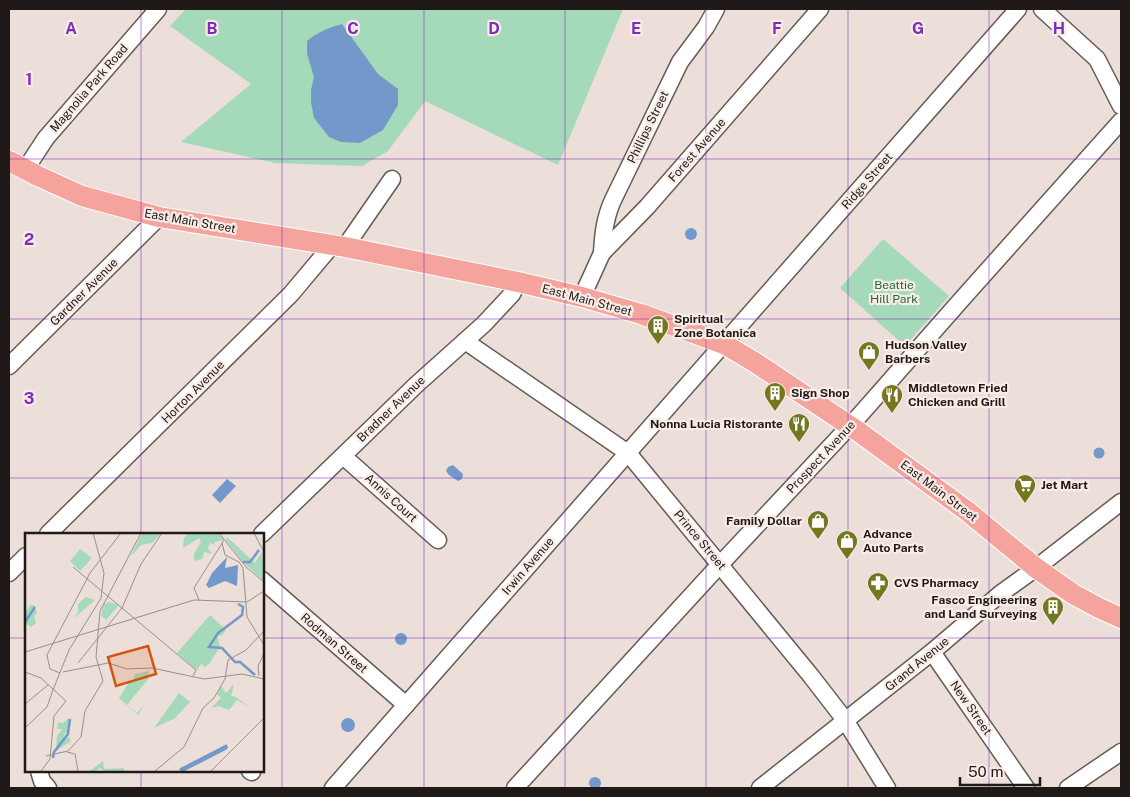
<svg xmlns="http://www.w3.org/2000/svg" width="1130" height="797" font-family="'Public Sans',sans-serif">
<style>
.green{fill:#a4d9b9}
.water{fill:#7399ca}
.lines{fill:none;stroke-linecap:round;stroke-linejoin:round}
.minor-casing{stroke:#665b55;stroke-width:19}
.major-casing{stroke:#fff;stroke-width:22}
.minor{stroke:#fff;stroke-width:16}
.major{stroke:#f5a49d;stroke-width:20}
.grid{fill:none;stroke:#7b2cbf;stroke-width:1;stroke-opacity:0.55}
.labels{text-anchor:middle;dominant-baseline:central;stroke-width:4.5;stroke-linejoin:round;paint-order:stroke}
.street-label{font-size:12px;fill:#1f1a18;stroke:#f9ebe5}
.park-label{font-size:12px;fill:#1e6642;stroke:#f9ebe5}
.poi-label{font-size:12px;font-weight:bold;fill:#1f1a18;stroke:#f9ebe5;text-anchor:start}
.inset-river{fill:none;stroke:#7399ca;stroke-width:2.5}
.inset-road{fill:none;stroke:#9a908b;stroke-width:1}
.view{fill:#d4530d;fill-opacity:0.15;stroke:#d4530d;stroke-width:2.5}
.inset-edge{fill:none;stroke:#1f1a18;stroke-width:2.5}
.grid-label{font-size:16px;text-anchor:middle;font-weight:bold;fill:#7b2cbf;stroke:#f9ebe5;stroke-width:4.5;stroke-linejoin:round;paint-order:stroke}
</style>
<rect width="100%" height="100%" fill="#ecded8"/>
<g class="green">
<polygon points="186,9 623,9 558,165 425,101 388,151 362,166 275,163 181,142 251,84 170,26"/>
<polygon points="883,239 949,296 905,346 840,288"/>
</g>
<g class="water">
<path d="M342 24 378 74 398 89V105L383 130 360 143 341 142 329 137 314 118 311 102V90L314 77 307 54V41C318 32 328 28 342 24Z"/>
<circle cx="691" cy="234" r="6"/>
<circle cx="1099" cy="453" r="5.5"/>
<polygon points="453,465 463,474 462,479 458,481 449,475 446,471 448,467"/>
<polygon points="227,479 236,486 220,503 212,495"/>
<circle cx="401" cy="639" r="6"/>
<circle cx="348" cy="725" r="7"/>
<circle cx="595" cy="783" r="6"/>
</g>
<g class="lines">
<g class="minor-casing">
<g id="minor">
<polyline points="1042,9 1097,59 1121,106"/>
<polyline points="25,170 46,138 158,9"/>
<polyline points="345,247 392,179"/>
<path d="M602 253C603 234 605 217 613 200L680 62 706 27 716 9"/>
<polyline points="582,297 602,253 647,207 820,9"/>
<polyline points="465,341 628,453 811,676 845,720 887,788"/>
<polyline points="9,366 159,217"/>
<polyline points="343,456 438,540"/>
<polyline points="48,534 291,294 333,244"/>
<polyline points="262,534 416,385 484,324 512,294 518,282"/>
<polyline points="9,573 26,556"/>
<polyline points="262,580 406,705"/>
<polyline points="932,652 1026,788"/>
<polyline points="39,771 42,781 48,788"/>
<polyline points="250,771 252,772"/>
<polyline points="333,788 1018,9"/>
<polyline points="515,788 714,571 859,416 962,299 1121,121"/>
<polyline points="760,788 932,652 1000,594 1036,568 1121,502"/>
<polyline points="1068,788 1121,752"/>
</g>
</g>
<g class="major-casing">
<polyline id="major" points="9,161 38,176 82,196 159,217 345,247 518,282 582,297 641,314 724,344 756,363 859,432 967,511 1036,568 1073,594 1099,608 1121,618"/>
</g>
<use href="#minor" class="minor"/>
<use href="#major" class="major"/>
</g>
<path class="grid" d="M141 9V534M282 9V788M424 9V788M565 9V788M706 9V788M848 9V788M989 9V788M9 159H1121M9 319H1121M9 478H1121M9 638H26M262 638H1121M141 771V788"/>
<defs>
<g id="building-pin" transform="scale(1.125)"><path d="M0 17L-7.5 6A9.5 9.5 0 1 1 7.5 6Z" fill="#737720" stroke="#f9ebe5"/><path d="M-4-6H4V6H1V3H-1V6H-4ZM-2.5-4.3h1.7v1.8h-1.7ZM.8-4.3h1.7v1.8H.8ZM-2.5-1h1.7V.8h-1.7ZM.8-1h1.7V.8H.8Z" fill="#fff"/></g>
<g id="shop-pin" transform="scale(1.125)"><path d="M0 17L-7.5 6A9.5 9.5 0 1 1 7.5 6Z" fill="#737720" stroke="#f9ebe5"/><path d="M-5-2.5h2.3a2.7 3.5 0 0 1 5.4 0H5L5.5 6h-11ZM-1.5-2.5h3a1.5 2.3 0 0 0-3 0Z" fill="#fff"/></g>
<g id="restaurant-pin" transform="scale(1.125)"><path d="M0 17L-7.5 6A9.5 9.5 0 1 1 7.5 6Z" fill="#737720" stroke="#f9ebe5"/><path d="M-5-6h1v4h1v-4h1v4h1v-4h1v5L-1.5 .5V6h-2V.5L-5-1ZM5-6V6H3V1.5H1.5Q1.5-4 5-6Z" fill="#fff"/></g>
<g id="supermarket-pin" transform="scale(1.125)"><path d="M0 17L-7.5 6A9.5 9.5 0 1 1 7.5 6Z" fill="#737720" stroke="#f9ebe5"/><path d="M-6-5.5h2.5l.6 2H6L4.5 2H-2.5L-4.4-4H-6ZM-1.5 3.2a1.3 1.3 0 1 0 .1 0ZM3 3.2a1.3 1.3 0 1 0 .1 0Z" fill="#fff"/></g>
<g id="pharmacy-pin" transform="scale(1.125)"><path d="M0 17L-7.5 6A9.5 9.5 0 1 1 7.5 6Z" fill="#737720" stroke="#f9ebe5"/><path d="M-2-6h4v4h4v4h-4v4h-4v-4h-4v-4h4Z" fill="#fff"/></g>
</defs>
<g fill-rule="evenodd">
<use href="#building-pin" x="658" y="326"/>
<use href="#shop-pin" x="869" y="352"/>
<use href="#building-pin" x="775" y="393"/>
<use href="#restaurant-pin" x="892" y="395"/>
<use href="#restaurant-pin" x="799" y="424"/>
<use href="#supermarket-pin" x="1025" y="485"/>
<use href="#shop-pin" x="818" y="521"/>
<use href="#shop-pin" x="847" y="541"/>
<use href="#pharmacy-pin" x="878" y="583"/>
<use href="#building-pin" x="1053" y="607"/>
</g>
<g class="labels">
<g class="street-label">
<text transform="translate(89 88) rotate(-49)">Magnolia Park Road</text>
<text transform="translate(648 127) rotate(-64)">Phillips Street</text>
<text transform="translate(697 150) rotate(-49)">Forest Avenue</text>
<text transform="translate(867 181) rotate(-49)">Ridge Street</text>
<text transform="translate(190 221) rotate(10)">East Main Street</text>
<text transform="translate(84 292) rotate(-45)">Gardner Avenue</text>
<text transform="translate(587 300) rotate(15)">East Main Street</text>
<text transform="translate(193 392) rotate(-45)">Horton Avenue</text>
<text transform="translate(391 409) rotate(-44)">Bradner Avenue</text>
<text transform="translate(821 457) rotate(-47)">Prospect Avenue</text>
<text transform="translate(939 491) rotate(37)">East Main Street</text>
<text transform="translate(391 498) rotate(42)">Annis Court</text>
<text transform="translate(700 540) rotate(50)">Prince Street</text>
<text transform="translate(528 566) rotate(-49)">Irwin Avenue</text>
<text transform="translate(334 643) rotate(41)">Rodman Street</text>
<text transform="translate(917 664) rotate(-39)">Grand Avenue</text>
<text transform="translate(971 708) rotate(55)">New Street</text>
</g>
<g class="park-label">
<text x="894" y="285">Beattie<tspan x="894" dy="14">Hill Park</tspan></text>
</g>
<g class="poi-label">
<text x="674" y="319">Spiritual<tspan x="674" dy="14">Zone Botanica</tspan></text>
<text x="885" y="345">Hudson Valley<tspan x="885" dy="14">Barbers</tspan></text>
<text x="908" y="388">Middletown Fried<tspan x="908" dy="14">Chicken and Grill</tspan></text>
<text x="791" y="393">Sign Shop</text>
<text x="783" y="424" text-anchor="end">Nonna Lucia Ristorante</text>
<text x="1041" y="485">Jet Mart</text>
<text x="802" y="521" text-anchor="end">Family Dollar</text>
<text x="863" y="534">Advance<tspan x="863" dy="14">Auto Parts</tspan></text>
<text x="894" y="583">CVS Pharmacy</text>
<text x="1037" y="600" text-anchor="end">Fasco Engineering<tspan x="1037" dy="14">and Land Surveying</tspan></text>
</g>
</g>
<g transform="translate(25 533)">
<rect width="239" height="239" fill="#ecded8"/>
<path d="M117 0H136L127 10 116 12 106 23ZM163 0H193L199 7 189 9 190 12 185 10 183 15 187 21 179 19 177 26 169 28V21L176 9 174 5 158 15 159 5ZM202 4 230 30 237 19 239 48 218 29 201 7ZM55 16 67 25 55 38 45 28ZM61 64 70 67 48 86 53 79V71ZM84 69 94 72 81 87 76 82 79 71ZM5 72H9L12 80 9 83 11 90 6 94 0 90V80ZM185 82 201 97 196 103 192 102 195 114 184 131 180 134 176 131 172 137 152 120ZM124 138 123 146 102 172 112 180 119 172 113 182 94 165 105 148H109L110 141ZM209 151 206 163 211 164 224 174 212 167 204 177 194 173 186 175 196 165 192 161 196 153 201 160ZM154 160 165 169 150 185 129 195ZM44 185V200H40L38 208 44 204 46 208 31 218 32 203 37 196H32L33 189 38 190ZM78 228 79 236 98 235 100 238H80L74 235 71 238H65Z" fill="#a4d9b9"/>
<path d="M202 24 200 35 213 32 212 53 200 48 184 55 181 52 187 40Z" fill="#7399ca"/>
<path class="inset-river" d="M218 29H225L234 17M213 71 218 74 217 82 193 100 184 114 197 115 210 129H215L230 142M0 89 10 74M28 225 29 219 43 201 45 186M157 238 156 236 201 213 202 215M157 238 202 215"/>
<path class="inset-road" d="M194 0 221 34 239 49M229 0 239 19M197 10 200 22 214 29 218 35 222 84 239 112M48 34 171 137 168 143M174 67 169 55 199 7M0 119 169 67 222 69 239 58M22 122 65 40 96 0M22 122 25 136 35 140M53 130 97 75 116 31 137 0M0 139 16 145 41 168 29 183 25 226 16 238M38 139 83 130 102 136 127 135 179 146 217 141 239 146M234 143 233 133 239 120M28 157 44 117 76 65 79 40 68 0M0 171 23 152M0 195 22 174 28 157M42 219 50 221 53 238M21 223 43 218 56 204 60 178 78 148 71 124 75 78 116 0M130 238 159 214 178 175 189 165 200 146 203 127 221 117 239 98M186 238 239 185"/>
<path class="view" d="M123 113 131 141 91 153 83 124Z"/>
<rect width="239" height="239" class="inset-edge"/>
</g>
<g class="grid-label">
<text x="71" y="34">A</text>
<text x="212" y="34">B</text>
<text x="353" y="34">C</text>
<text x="494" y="34">D</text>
<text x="636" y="34">E</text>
<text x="777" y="34">F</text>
<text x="918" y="34">G</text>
<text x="1059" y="34">H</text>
<text x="29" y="85">1</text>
<text x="29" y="245">2</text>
<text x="29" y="404">3</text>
</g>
<rect width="1130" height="797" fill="none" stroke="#1f1a18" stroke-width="20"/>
<path d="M960 777v8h80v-8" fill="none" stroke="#1f1a18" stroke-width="2.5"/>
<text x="968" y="777" font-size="15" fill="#1f1a18" stroke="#f9ebe5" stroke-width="4" paint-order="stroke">50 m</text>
</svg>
